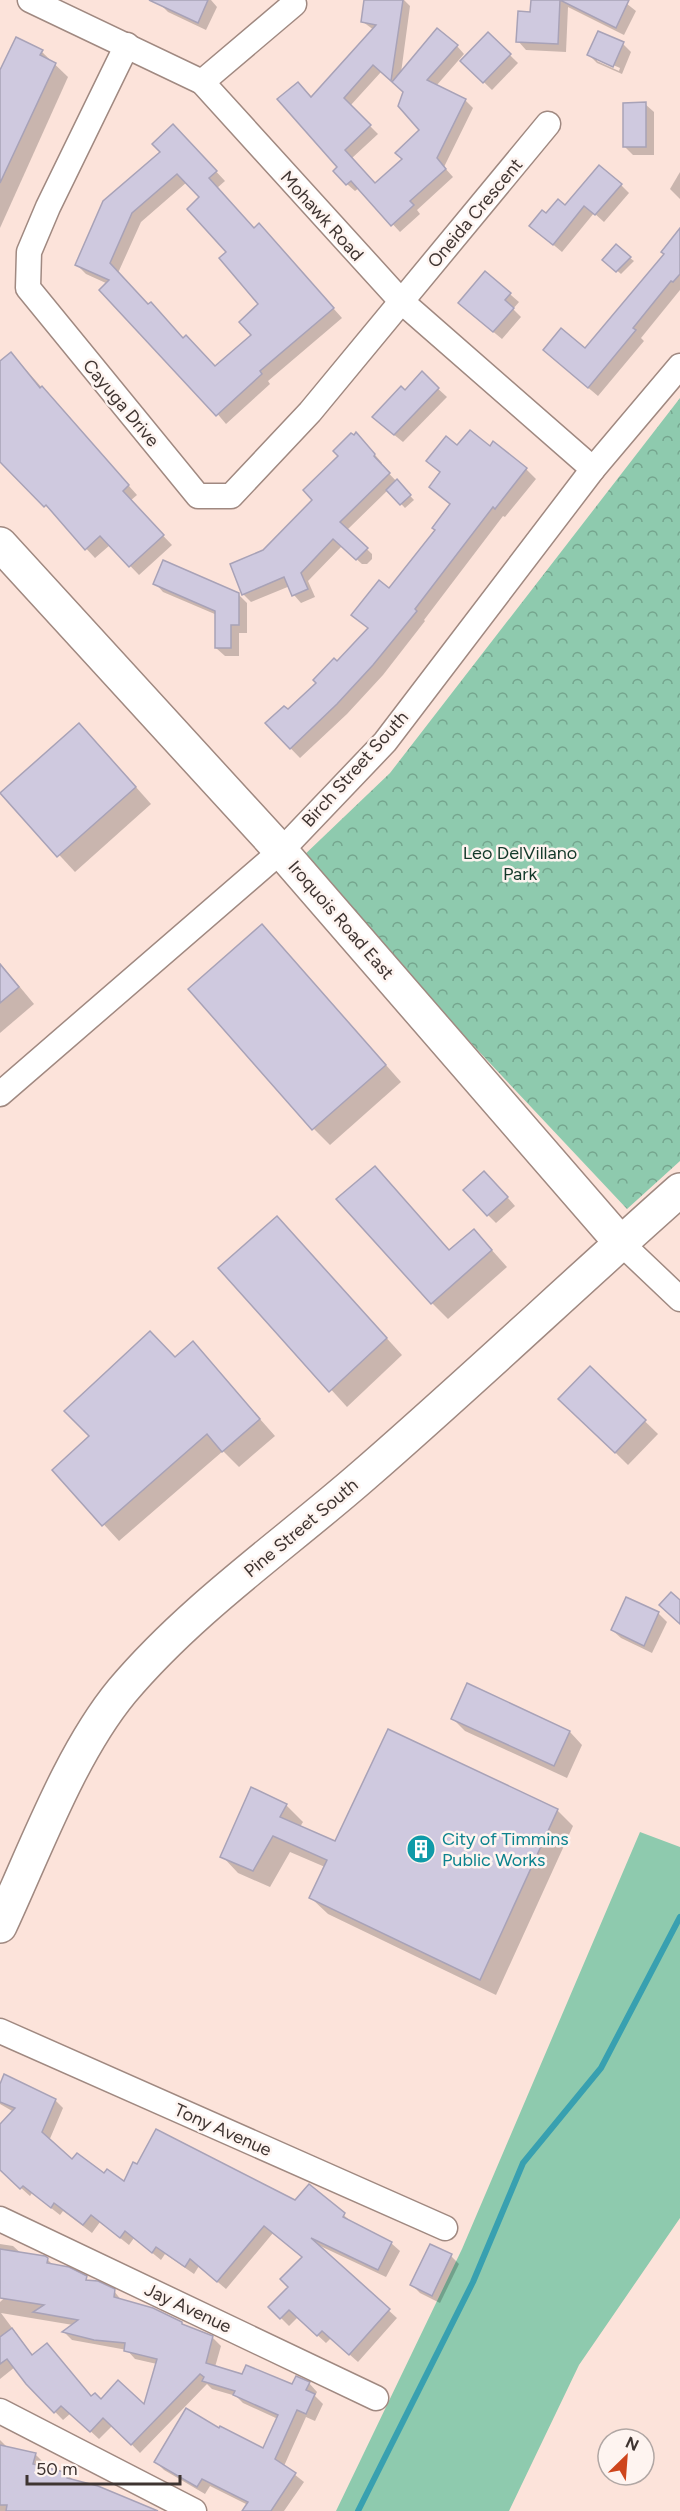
<svg xmlns="http://www.w3.org/2000/svg" width="680" height="2511" font-family="Figtree,sans-serif">
<style>
.green{fill:#8ecaae}
.park{fill:url(#park-crowns)}
.shadow{fill:#0003;fill-rule:evenodd}
.lines{fill:none;stroke-linecap:round;stroke-linejoin:round}
.stream{stroke:#38a0b0;stroke-width:6}
.building{fill:#cfc9df;stroke:#a8a2b7;stroke-width:1.5;fill-rule:evenodd}
.street-casing{stroke:#a08981;stroke-width:27}
.secondary-casing{stroke:#a08981;stroke-width:36}
.street{stroke:#fff;stroke-width:24}
.secondary{stroke:#fff;stroke-width:33}
.labels{text-anchor:middle;dominant-baseline:central;stroke-width:5;stroke-linejoin:round;paint-order:stroke}
.street-label{font-size:18px;fill:#3e3431;stroke:#fef4f0}
.park-label{font-size:18px;fill:#14392a;stroke:#fef4f0}
.culture-label{font-size:18px;fill:#0d838f;stroke:#fef4f0;text-anchor:start}
</style>
<defs>
<pattern id="park-crowns" width="20" height="18" patternUnits="userSpaceOnUse" patternTransform="scale(1.5)"><rect width="20" height="18" fill="#8ecaae"/><path d="M2 6a3 3 0 1 1 6 0M12 15a3 3 0 1 1 6 0" fill="none" stroke="#75a58e"/></pattern>
</defs>
<rect width="100%" height="100%" fill="#fce3da"/>
<polygon class="green" points="640,1832 680,1847 680,2218 579,2365 509,2511 336,2511 462,2249"/>
<polygon class="park" points="680,398 680,1161 627,1209 299,860 390,773"/>
<g class="shadow">
<polygon points="156,0 211,0 217,7 206,30 168,12"/>
<path d="M374 0H404L410 6 401 73 457 46 464 54 436 86 465 100 473 108 444 167 453 177 417 210 420 214 400 232 359 188 355 191 347 184 312 99 374 30 363 22ZM381 72 405 92 421 130 404 159 376 185 352 158 378 134 350 106Z"/>
<polygon points="532,0 622,0 636,11 624,35 568,7 566,52 526,50 518,41 532,13"/>
<polygon points="488,34 518,63 492,90 462,61"/>
<path d="M623 44 631 52 622 74 597 63 589 55ZM597 58 620 68 619 71 597 61Z"/>
<polygon points="42,52 68,77 0,228 0,76"/>
<polygon points="645,104 654,112 654,155 633,155 625,147"/>
<path d="M182 135 225 181 217 188 254 230 268 235 342 318 268 381 270 384 226 424 108 284 86 274 77 265ZM187 182 201 198 228 252 260 304 253 335 216 368 148 306 118 273 141 222Z"/>
<polygon points="680,172 680,199 670,189"/>
<polygon points="621,185 629,193 604,222 594,213 562,252 531,226 546,216"/>
<polygon points="680,230 680,290 641,338 644,341 598,396 554,359 586,350 666,254"/>
<polygon points="630,258 634,261 621,274 608,263"/>
<polygon points="485,273 519,302 513,309 521,317 502,339 468,311"/>
<polygon points="0,363 20,363 137,495 130,501 172,545 139,575 110,545 95,558 0,456"/>
<polygon points="422,374 447,397 403,442 382,425 405,392"/>
<polygon points="364,442 382,463 381,465 414,500 405,508 388,490 347,530 372,554 372,559 367,564 362,564 342,546 308,581 315,597 301,603 294,595 290,586 251,602 243,594 264,552 314,500"/>
<polygon points="457,447 490,448 526,469 536,479 505,517 503,516 424,620 425,621 383,675 347,714 300,758 267,724 288,711 338,664 369,629 353,615 389,590 437,530 451,505 431,487 441,473 428,461"/>
<polygon points="155,583 238,594 247,603 247,633 239,633 239,656 225,656 216,648 217,615 163,592"/>
<polygon points="95,741 151,804 75,872 2,793"/>
<polygon points="278,943 401,1082 330,1145 314,1129"/>
<polygon points="0,963 34,1004 0,1033"/>
<polygon points="493,1181 515,1206 496,1223 488,1215"/>
<polygon points="293,1235 402,1355 347,1407 221,1268"/>
<polygon points="490,1248 507,1267 448,1319 432,1303 450,1251"/>
<polygon points="193,1343 275,1436 239,1467 223,1451 119,1541 54,1470"/>
<polygon points="590,1368 658,1434 628,1465 573,1411"/>
<polygon points="627,1599 659,1614 667,1622 652,1653 621,1638 612,1630"/>
<polygon points="468,1685 570,1732 582,1745 567,1778 465,1731 453,1719"/>
<polygon points="286,1805 303,1822 300,1827 336,1843 557,1810 573,1826 496,1995 328,1914 311,1898 325,1867 290,1852 270,1887 238,1873 222,1856"/>
<polygon points="0,2088 55,2100 63,2108 49,2141 72,2161 124,2184 296,2202 309,2186 353,2223 391,2243 400,2251 386,2277 316,2244 397,2318 358,2362 331,2338 326,2343 298,2317 289,2326 270,2307 290,2287 304,2258 273,2233 226,2289 199,2266 194,2274 165,2254 161,2260 134,2238 129,2245 100,2222 92,2233 63,2211 60,2215 32,2193 30,2196 0,2169 0,2126 14,2112 0,2104"/>
<path d="M0 2244 13 2246 22 2254 47 2259 54 2266 114 2291 122 2301 181 2323 186 2327 212 2337 221 2346 215 2367 293 2386 309 2383 317 2392 315 2396 323 2404 315 2421 306 2417 284 2466 304 2482 284 2511H245L248 2505 210 2486 205 2494 164 2470 156 2462 219 2430 264 2450 278 2419 243 2403 236 2396 212 2389 207 2384 140 2453 113 2425 99 2439 71 2413 63 2420 27 2383 15 2367 0 2379V2302L9 2294 0 2293ZM1 2313 73 2325 64 2332 72 2340 127 2350 135 2359 157 2364 145 2406 92 2398 33 2356Z"/>
<polygon points="451,2256 459,2264 440,2303 420,2293 412,2285"/>
<polygon points="0,2440 8,2448 35,2454 43,2462 42,2468 67,2474 75,2482 153,2511 0,2511"/>
</g>
<g class="lines">
<polyline class="stream" points="358,2511 473,2282 523,2163 601,2068 680,1917"/>
</g>
<g class="building">
<polygon points="149,0 208,0 198,23"/>
<polygon points="364,0 403,0 391,81 373,65 344,98 371,125 345,150 375,183 402,159 395,153 419,130 398,106 403,92 392,82 437,28 458,45 427,80 466,99 437,158 446,169 410,201 414,205 391,226 351,181 346,185 333,171 337,167 277,99 298,82 311,97 376,25 361,22"/>
<polygon points="531,0 560,0 558,44 516,42 518,11 530,12"/>
<polygon points="560,0 629,0 616,28"/>
<polygon points="598,31 624,42 613,67 587,55"/>
<polygon points="488,32 511,54 483,83 460,61"/>
<polygon points="16,37 43,50 40,55 56,63 0,183 0,70"/>
<polygon points="646,102 646,147 623,147 623,103"/>
<path d="M173 124 217 171 209 178 254 228 259 223 334 308 260 371 262 374 216 416 99 290 109 280 75 265 103 201 160 152 152 144ZM177 174 199 197 187 209 226 252 219 258 258 304 239 322 251 335 215 366 186 335 183 338 151 302 148 304 110 263 132 213Z"/>
<polygon points="599,165 622,184 595,215 584,206 553,245 529,226 542,210 546,213 558,199 565,205"/>
<polygon points="680,228 680,274 673,282 671,281 633,328 636,330 588,388 543,350 561,328 585,348 664,254 661,252"/>
<polygon points="616,244 631,257 616,272 602,260"/>
<polygon points="485,271 511,293 505,300 514,308 493,332 458,303"/>
<polygon points="11,352 40,388 42,386 129,485 123,491 164,535 129,567 100,536 85,550 46,505 44,507 0,462 0,361"/>
<polygon points="422,371 439,388 394,435 372,417 401,386 405,390"/>
<polygon points="470,430 490,446 493,441 527,468 495,509 493,507 415,609 417,611 373,665 337,704 290,749 265,723 284,706 288,709 316,683 313,680 334,658 337,661 368,628 351,615 379,580 389,588 435,530 432,528 450,504 429,487 440,472 426,461 446,436 457,445"/>
<polygon points="356,432 375,454 374,456 390,473 340,522 368,548 356,560 333,539 301,573 308,589 292,596 284,577 242,595 230,564 263,550 312,500 303,490 338,456 333,451 351,433 354,435"/>
<polygon points="397,479 411,495 400,505 386,490"/>
<polygon points="163,560 239,593 239,625 231,625 231,648 215,648 215,611 153,584"/>
<polygon points="79,723 136,787 57,857 0,793"/>
<polygon points="262,924 386,1065 312,1130 188,989"/>
<polygon points="0,964 19,987 0,1003"/>
<polygon points="375,1166 449,1250 474,1229 492,1250 431,1304 336,1199"/>
<polygon points="484,1171 508,1197 487,1216 463,1190"/>
<polygon points="277,1216 387,1338 329,1392 218,1268"/>
<polygon points="150,1331 175,1357 193,1341 260,1419 222,1452 207,1434 102,1526 52,1470 89,1436 64,1411"/>
<polygon points="590,1366 646,1420 615,1453 558,1399"/>
<polygon points="671,1592 680,1600 680,1624 659,1605"/>
<polygon points="626,1597 659,1612 644,1646 611,1630"/>
<polygon points="467,1683 570,1731 554,1766 451,1719"/>
<polygon points="388,1729 558,1809 480,1980 309,1898 327,1860 273,1836 253,1871 220,1857 251,1787 287,1804 280,1817 335,1841"/>
<polygon points="4,2074 56,2099 42,2132 72,2159 77,2153 104,2173 107,2169 124,2181 133,2162 137,2164 156,2129 295,2200 309,2184 345,2213 343,2217 392,2242 378,2270 311,2238 390,2309 349,2355 322,2331 317,2336 289,2310 280,2319 268,2307 288,2287 280,2279 302,2257 264,2226 217,2282 190,2259 185,2267 156,2247 152,2253 125,2231 120,2238 91,2215 83,2225 54,2203 51,2208 23,2186 20,2189 0,2170 0,2124 15,2108 0,2102 0,2084"/>
<polygon points="430,2244 452,2254 432,2296 410,2285"/>
<polygon points="0,2249 45,2256 48,2258 47,2263 69,2267 87,2276 86,2280 98,2281 115,2289 114,2297 153,2308 182,2322 182,2324 213,2336 206,2363 242,2374 246,2365 292,2384 296,2376 310,2382 306,2390 315,2394 306,2414 297,2410 275,2459 296,2473 271,2511 242,2511 248,2502 202,2479 197,2487 154,2462 186,2408 219,2428 220,2426 263,2448 278,2415 233,2395 235,2391 202,2381 204,2377 200,2374 131,2445 103,2418 90,2432 61,2406 54,2413 26,2384 7,2359 0,2364 0,2337 12,2328 32,2355 47,2343 91,2396 95,2393 101,2399 118,2380 144,2404 157,2359 124,2351 125,2343 94,2340 62,2332 78,2320 33,2312 44,2305 0,2298"/>
<polygon points="0,2445 36,2453 33,2464 68,2473 67,2478 98,2486 158,2511 6,2511 7,2505 0,2505"/>
</g>
<g class="lines">
<g class="street-casing">
<g id="street">
<polyline points="30,0 202,82 401,301 593,469"/>
<polyline points="127,45 48,207 29,252 28,288 198,496 231,496 310,412 548,124"/>
<polyline points="202,82 294,4"/>
<polyline points="0,1094 281,851 385,742 593,469 680,366"/>
<polyline points="621,1243 680,1299"/>
<polyline points="0,2031 445,2228"/>
<polyline points="0,2219 376,2398"/>
<polyline points="0,2411 194,2511"/>
</g>
</g>
<g class="secondary-casing">
<g id="secondary">
<polyline points="0,544 281,851 621,1243"/>
<path d="M0 1926C35 1851 70 1754 122 1691 192 1608 284 1545 365 1474 472 1381 574 1284 680 1190"/>
</g>
</g>
<use href="#street" class="street"/>
<use href="#secondary" class="secondary"/>
</g>
<defs>
<g id="building-disc" transform="scale(1.5)"><circle r="9.5" fill="#0f9aa8" stroke="#fef4f0"/><path d="M-4-6H4V6H1V3H-1V6H-4ZM-2.5-4.3h1.7v1.8h-1.7ZM.8-4.3h1.7v1.8H.8ZM-2.5-1h1.7V.8h-1.7ZM.8-1h1.7V.8H.8Z" fill="#fff"/></g>
</defs>
<g fill-rule="evenodd">
<use href="#building-disc" x="421" y="1849"/>
</g>
<g class="labels">
<g class="street-label">
<text transform="translate(475 213) rotate(-50)">Oneida Crescent</text>
<text transform="translate(322 216) rotate(48)">Mohawk Road</text>
<text transform="translate(121 403) rotate(50)">Cayuga Drive</text>
<text transform="translate(355 769) rotate(-48)">Birch Street South</text>
<text transform="translate(341 920) rotate(49)">Iroquois Road East</text>
<text transform="translate(301 1528) rotate(-40)">Pine Street South</text>
<text transform="translate(223 2130) rotate(24)">Tony Avenue</text>
<text transform="translate(188 2308) rotate(25)">Jay Avenue</text>
</g>
<g class="park-label">
<text x="520" y="853">Leo DelVillano<tspan x="520" dy="21">Park</tspan></text>
</g>
<g class="culture-label">
<text x="442" y="1839">City of Timmins<tspan x="442" dy="21">Public Works</tspan></text>
</g>
</g>
<g transform="translate(626 2457) rotate(25)"><circle r="28" fill="#fef4f0" stroke="#b1a7a4" stroke-width="1.5"/>
<path d="M0-4.5L10 22L0 15L-10 22Z" fill="#ce451c"/>
<text y="-9" font-size="16" font-weight="bold" text-anchor="middle" fill="#3e3431">N</text>
</g>
<path d="M27 2475v9h153v-9" fill="none" stroke="#3e3431" stroke-width="3"/>
<text x="36" y="2475" font-size="18" fill="#3e3431" stroke="#fef4f0" stroke-width="4.5" paint-order="stroke">50 m</text>
</svg>
